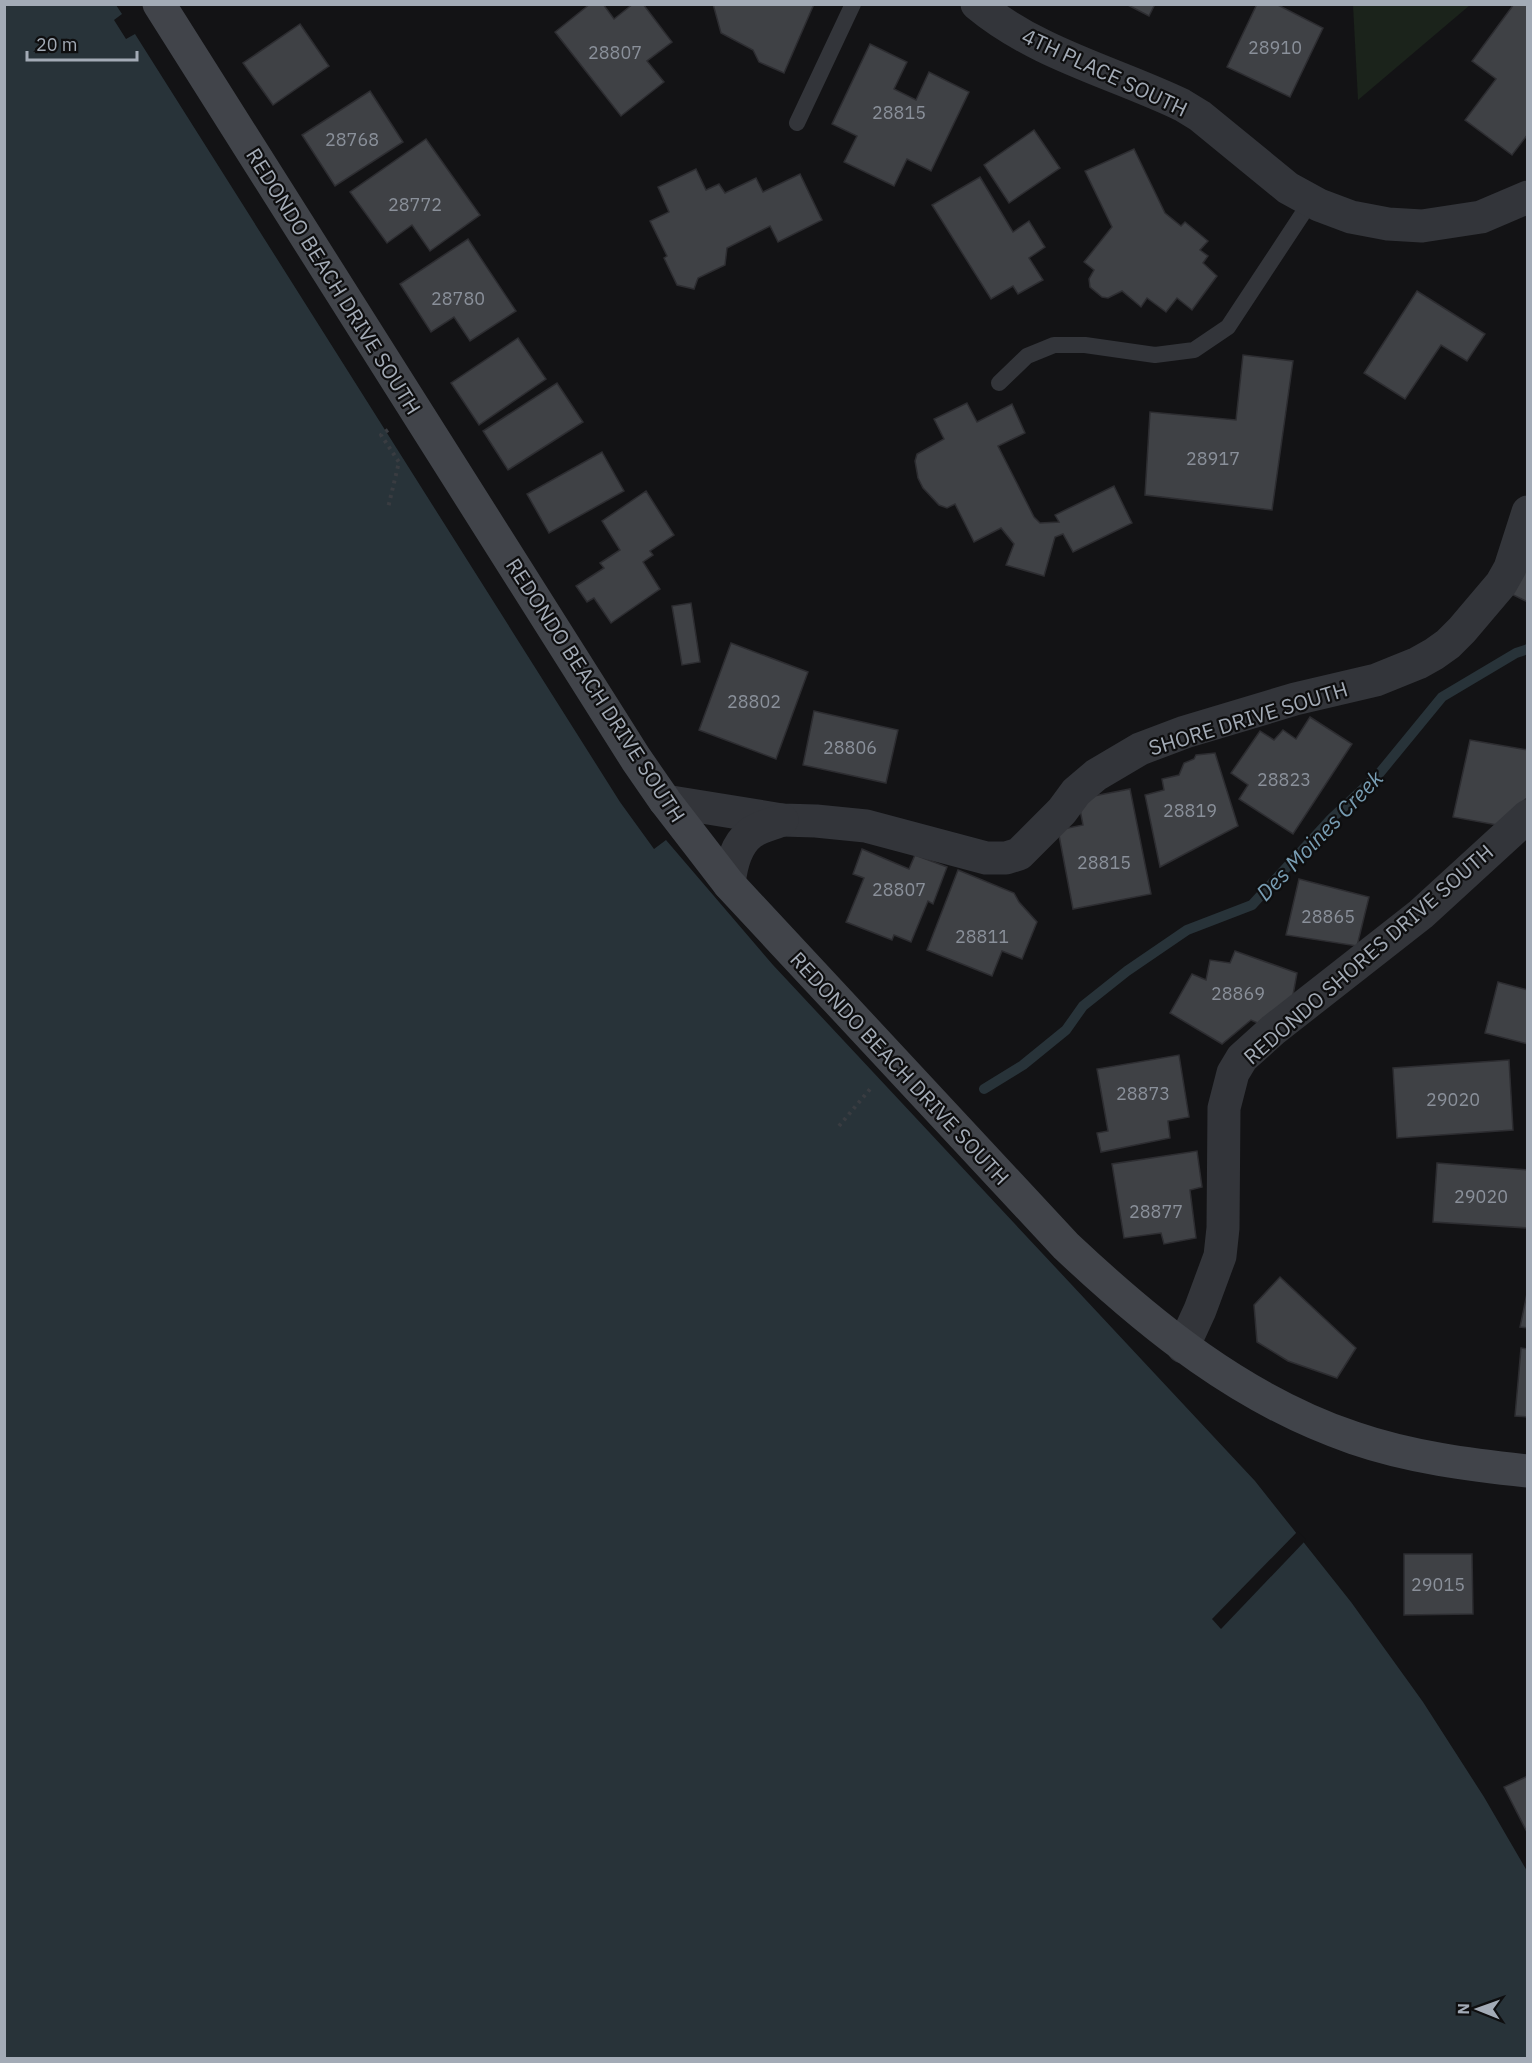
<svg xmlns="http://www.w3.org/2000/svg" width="1532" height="2063" font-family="'IBM Plex Sans',sans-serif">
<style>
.green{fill:#1b231b}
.water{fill:#283339}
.pier{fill:#131315}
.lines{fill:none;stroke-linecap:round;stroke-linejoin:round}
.stream{stroke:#283339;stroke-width:10}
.building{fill:#3f4145;stroke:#2d2d31;stroke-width:1.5}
.path{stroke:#393c41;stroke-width:4;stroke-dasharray:3 4.5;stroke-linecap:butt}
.lane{stroke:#33353a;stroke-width:16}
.street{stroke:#33353a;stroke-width:33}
.secondary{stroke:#41444a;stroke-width:33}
.labels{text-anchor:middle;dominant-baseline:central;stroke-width:4.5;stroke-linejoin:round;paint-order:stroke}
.number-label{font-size:18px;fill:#8a909a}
.street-label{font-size:21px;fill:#a3abb6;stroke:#0e0e0f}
.water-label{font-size:22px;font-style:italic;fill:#789db3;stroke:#0e0e0f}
</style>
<rect width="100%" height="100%" fill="#131315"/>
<polygon class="green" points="1353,5 1353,4 1470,5 1358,100"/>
<polygon class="water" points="5,5 116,5 122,14 114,20 126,39 135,34 620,802 654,849 666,840 773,965 1255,1481 1351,1602 1423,1702 1484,1797 1527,1871 1527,2058 5,2058"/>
<polygon class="pier" points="1298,1531 1306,1540 1221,1629 1212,1619"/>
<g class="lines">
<polyline class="stream" points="984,1089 1023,1065 1066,1030 1083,1006 1127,971 1187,930 1252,905 1331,819 1378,775 1442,697 1516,653 1528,649"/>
</g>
<g class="building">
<polygon points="590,4 603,4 614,19 633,4 643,4 672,42 647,61 664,82 621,116 555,32"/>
<polygon points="713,4 814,4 784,73 759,62 753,50 721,33"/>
<polygon points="1126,4 1155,4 1149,16"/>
<polygon points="1257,4 1276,4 1323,28 1290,97 1227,67"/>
<polygon points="1514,4 1528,5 1528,134 1512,155 1465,120 1496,79 1472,61"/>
<polygon points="300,24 329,66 273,105 243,63"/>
<polygon points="870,44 907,62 894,89 916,100 929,72 969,92 931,171 907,159 894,186 844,162 857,136 832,124"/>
<polygon points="370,91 403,142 335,186 302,135"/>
<polygon points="1034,130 1060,168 1009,203 984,165"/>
<polygon points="426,139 480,215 430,251 412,225 387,243 350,192"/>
<polygon points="1134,149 1165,213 1181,226 1185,222 1208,241 1200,250 1208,256 1203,263 1217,276 1192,310 1177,298 1166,312 1147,298 1141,307 1122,291 1108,298 1102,297 1090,287 1089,279 1094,270 1084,262 1112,227 1085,171"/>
<polygon points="696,169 706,190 719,184 725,193 756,178 763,192 800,174 822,220 778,242 770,226 727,248 725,265 698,278 694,289 677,285 664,258 667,256 650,221 669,212 658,187"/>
<polygon points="980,177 1013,232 1029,221 1045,247 1029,258 1043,280 1018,294 1013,286 991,299 932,205"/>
<polygon points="468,239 516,311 470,341 454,317 431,332 400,284"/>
<polygon points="1417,291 1485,334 1467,361 1441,345 1405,399 1364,373"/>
<polygon points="518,338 546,379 479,425 451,383"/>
<polygon points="1243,355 1293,361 1272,510 1145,495 1150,412 1236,420"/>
<polygon points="557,383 583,422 508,470 483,431"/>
<polygon points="967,403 977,422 1012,404 1025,433 998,446 1034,517 1040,523 1059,522 1055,515 1114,486 1132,523 1073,552 1063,534 1055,537 1044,576 1006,565 1014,544 1001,528 974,542 955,504 947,508 939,505 923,488 918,478 915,461 917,454 944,439 934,419"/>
<polygon points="602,452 624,491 549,533 527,494"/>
<polygon points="646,491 674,535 650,551 653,555 643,562 660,589 611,623 594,598 587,602 576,586 604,568 600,563 620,550 602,521"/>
<polygon points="1528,557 1528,602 1509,593"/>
<polygon points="691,603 700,662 682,665 672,606"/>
<polygon points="731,643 808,672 776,759 699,730"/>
<polygon points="814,711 898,730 886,783 803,765"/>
<polygon points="1310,717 1352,744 1293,834 1239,799 1248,785 1231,773 1260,731 1274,740 1283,730 1296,739"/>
<polygon points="1470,740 1528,750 1528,797 1497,825 1453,817"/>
<polygon points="1215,753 1238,826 1160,867 1145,795 1164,790 1162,779 1179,775 1184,763 1194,759 1196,755"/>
<polygon points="1130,789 1151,894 1073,909 1058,830 1083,825 1078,799"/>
<polygon points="862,849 909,869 915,855 947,867 933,904 928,901 911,942 894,935 892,940 846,922 864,878 853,874"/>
<polygon points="958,870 1014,893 1019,902 1037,922 1022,959 1002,951 992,976 927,950"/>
<polygon points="1299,879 1369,897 1357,946 1286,935"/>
<polygon points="1235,951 1297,973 1291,1006 1267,1027 1251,1020 1222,1044 1170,1013 1192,974 1206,980 1210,960 1230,963"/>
<polygon points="1498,982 1528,990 1528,1044 1485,1033"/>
<polygon points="1179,1055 1189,1117 1168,1121 1170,1138 1101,1152 1097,1133 1108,1131 1097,1069"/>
<polygon points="1509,1060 1513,1130 1397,1138 1393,1068"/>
<polygon points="1197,1151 1202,1187 1190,1190 1196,1238 1164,1244 1161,1233 1124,1238 1112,1164"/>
<polygon points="1437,1163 1528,1170 1528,1228 1433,1222"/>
<polygon points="1280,1277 1356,1348 1337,1378 1288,1361 1257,1342 1254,1305"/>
<polygon points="1528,1289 1528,1328 1520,1327"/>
<polygon points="1521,1348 1528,1349 1528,1417 1515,1416"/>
<polygon points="1404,1554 1472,1554 1473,1614 1404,1615"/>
<polygon points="1528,1776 1528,1834 1504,1787"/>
</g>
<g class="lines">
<g class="path">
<polyline points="388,430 381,435 399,462 388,508"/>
<polyline points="839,1126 871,1088"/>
</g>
<g class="lane">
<polyline points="797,123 853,4"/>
<polyline points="999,383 1027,356 1054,345 1085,345 1155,355 1194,350 1228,327 1311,201"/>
</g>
<g class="street">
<path d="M977 4C1037 54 1113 72 1182 105L1200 116 1288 188 1319 205 1351 217 1388 224 1422 226 1481 217 1528 197"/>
<polyline points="665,801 782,820 816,821 866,826 986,858 1006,858 1019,854 1062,811 1076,792 1096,775 1140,749 1185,732 1295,699 1376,680 1418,663 1434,654 1448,644 1462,630 1501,584 1510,568 1528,512"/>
<path d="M729 884C731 866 735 845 751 833 759 827 773 824 782 820"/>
<polyline points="1183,1347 1200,1310 1220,1256 1223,1228 1224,1108 1233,1073 1242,1058 1273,1030 1421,914 1528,816"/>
</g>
<path class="secondary" d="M159 4 636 759 665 801 729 884 1066 1246C1151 1326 1242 1400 1354 1438 1409 1457 1470 1465 1528 1471"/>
</g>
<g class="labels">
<g class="number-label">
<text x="1275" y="47">28910</text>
<text x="615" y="52">28807</text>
<text x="899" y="112">28815</text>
<text x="352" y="139">28768</text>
<text x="415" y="204">28772</text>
<text x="458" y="298">28780</text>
<text x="1213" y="458">28917</text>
<text x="754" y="701">28802</text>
<text x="850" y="747">28806</text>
<text x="1284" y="779">28823</text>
<text x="1190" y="810">28819</text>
<text x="1104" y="862">28815</text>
<text x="899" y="889">28807</text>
<text x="1328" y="916">28865</text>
<text x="982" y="936">28811</text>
<text x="1238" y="993">28869</text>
<text x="1143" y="1093">28873</text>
<text x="1453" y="1099">29020</text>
<text x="1481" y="1196">29020</text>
<text x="1156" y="1211">28877</text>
<text x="1438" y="1584">29015</text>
</g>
<g class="street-label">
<text transform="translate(1105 72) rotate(25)">4TH PLACE SOUTH</text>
<text transform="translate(334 281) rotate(58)">REDONDO BEACH DRIVE SOUTH</text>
<text transform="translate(596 690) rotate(57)">REDONDO BEACH DRIVE SOUTH</text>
<text transform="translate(1248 718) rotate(-17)">SHORE DRIVE SOUTH</text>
<text transform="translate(1368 954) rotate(-41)">REDONDO SHORES DRIVE SOUTH</text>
<text transform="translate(900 1068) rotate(47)">REDONDO BEACH DRIVE SOUTH</text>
</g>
<g class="water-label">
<text transform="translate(1319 835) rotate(-46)">Des Moines Creek</text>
</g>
</g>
<rect width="1532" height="2063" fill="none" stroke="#a3abb6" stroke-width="12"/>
<g transform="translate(1478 2009) rotate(271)" stroke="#0e0e0f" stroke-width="4.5" paint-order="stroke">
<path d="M0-4.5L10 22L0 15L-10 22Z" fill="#a3abb6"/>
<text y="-9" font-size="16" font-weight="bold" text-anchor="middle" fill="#a3abb6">N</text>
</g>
<path d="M27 51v9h110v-9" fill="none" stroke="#a3abb6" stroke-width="3"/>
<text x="36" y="51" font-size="18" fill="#a3abb6" stroke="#0e0e0f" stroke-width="4.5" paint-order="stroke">20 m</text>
</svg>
